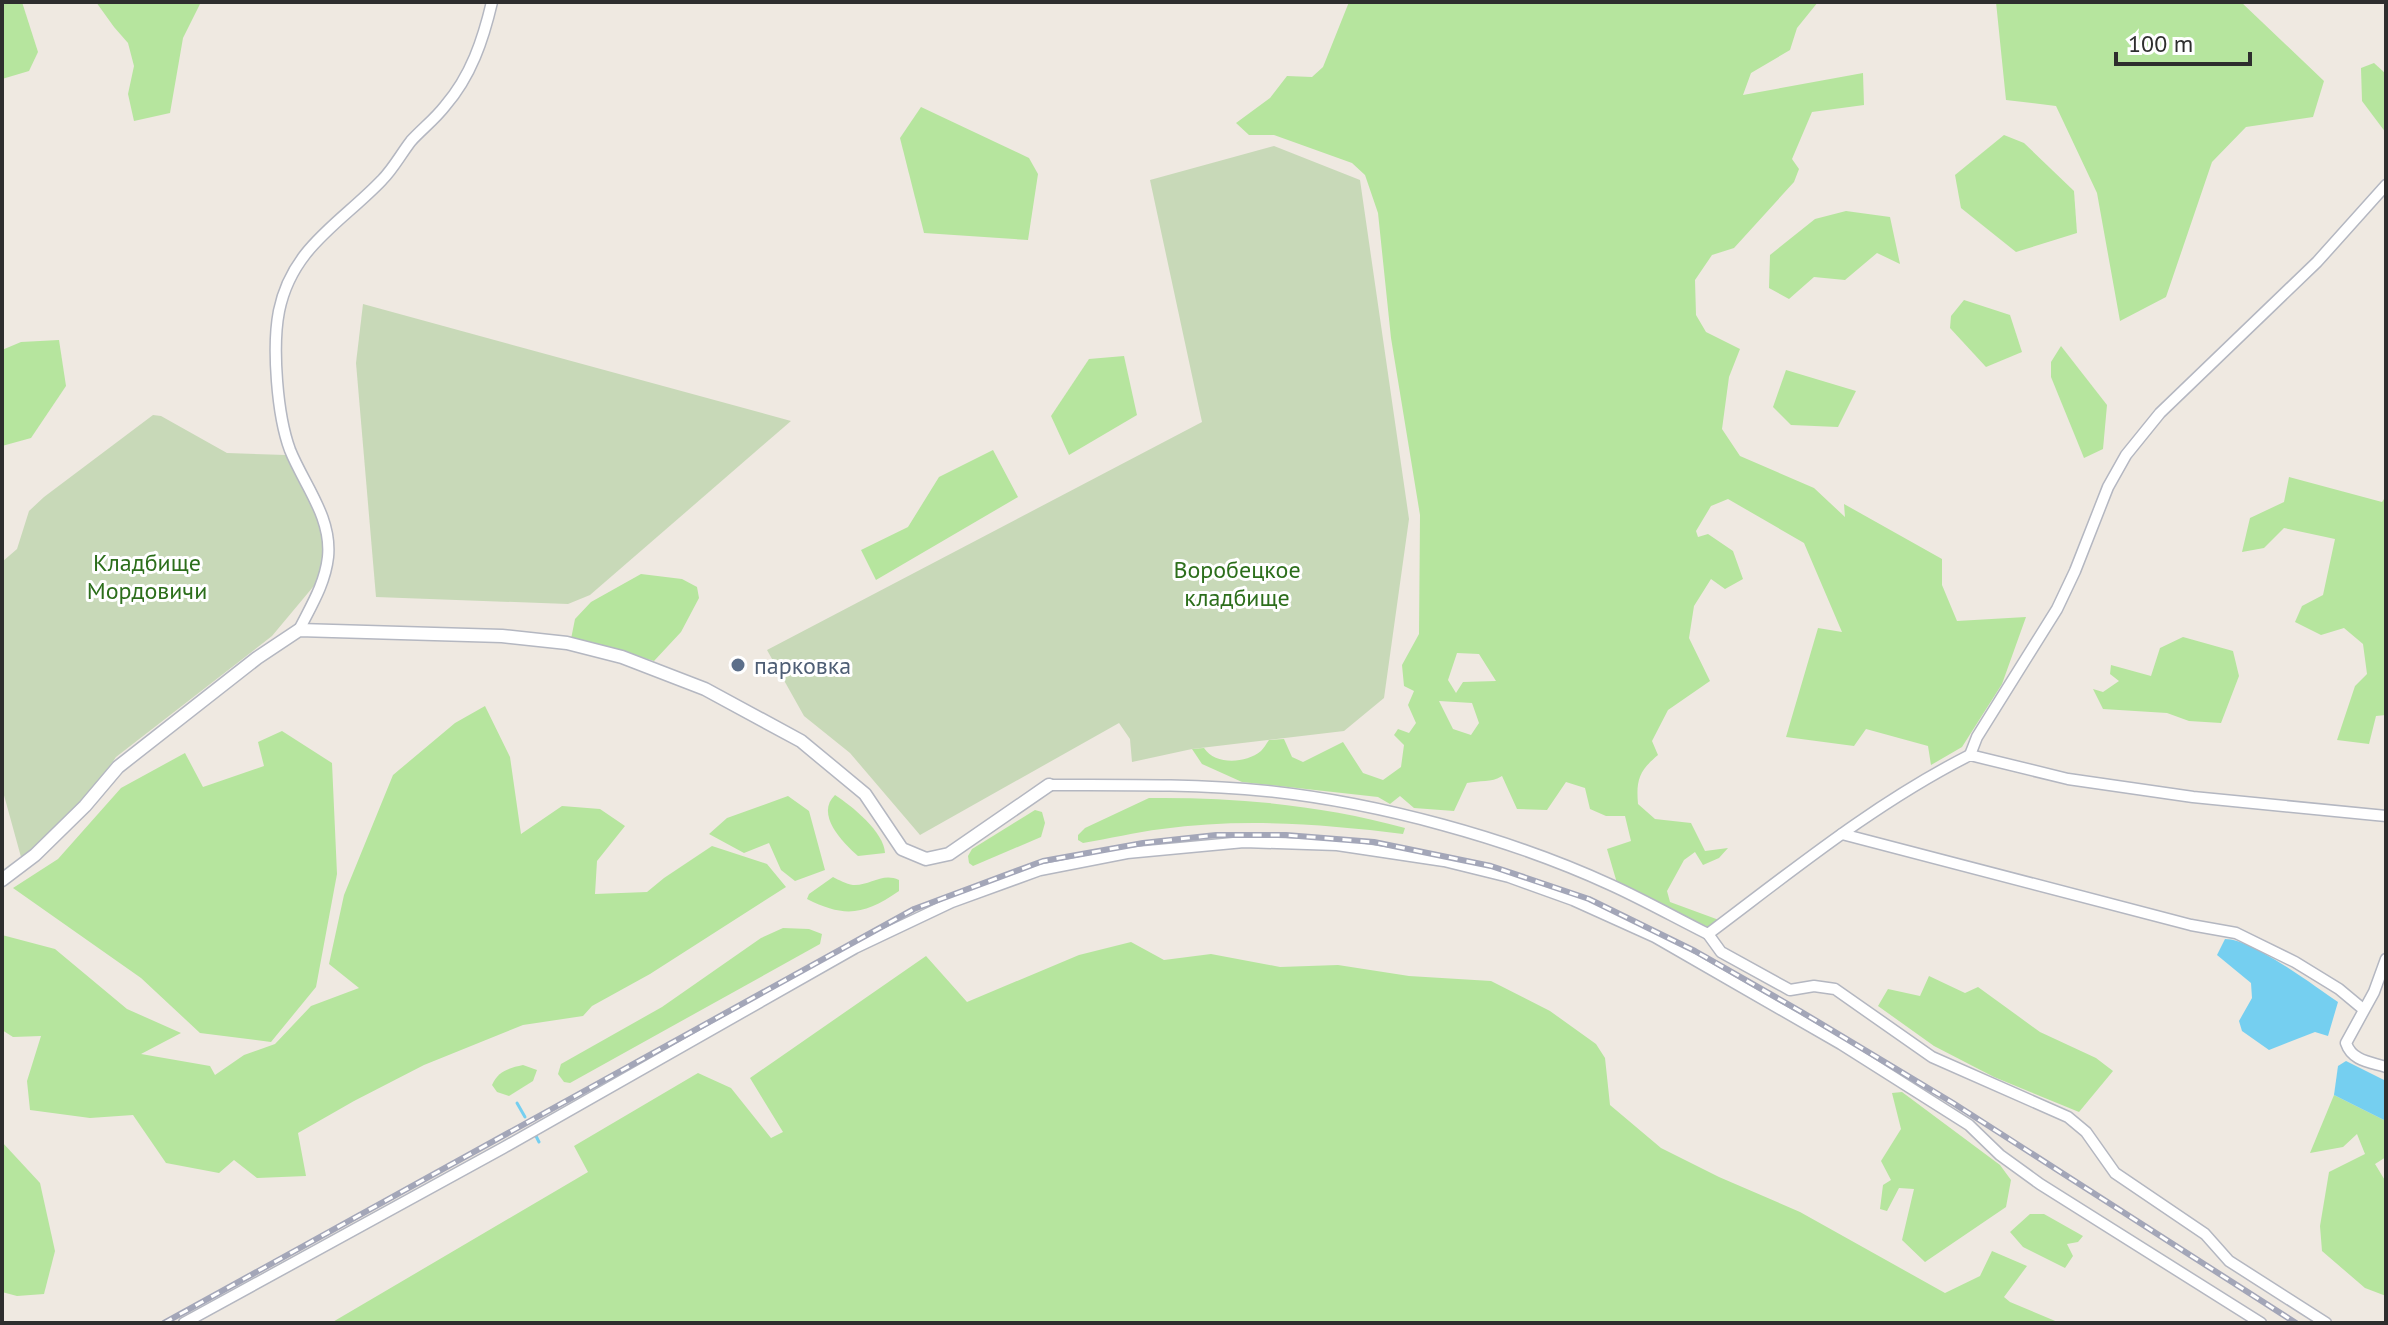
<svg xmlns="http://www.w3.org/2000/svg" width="2388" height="1325" font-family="'PT Sans',sans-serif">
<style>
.green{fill:#b6e59e;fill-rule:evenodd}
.cemetery{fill:#c8d9b8}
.water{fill:#75cff0}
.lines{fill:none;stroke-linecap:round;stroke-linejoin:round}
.stream{stroke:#75cff0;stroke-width:3}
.minor-casing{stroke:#b4b7c1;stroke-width:13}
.tertiary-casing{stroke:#b4b7c1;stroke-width:15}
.minor{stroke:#fff;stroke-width:10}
.tertiary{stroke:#fff;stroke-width:12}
.rail-casing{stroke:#a3a6b8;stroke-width:6}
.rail{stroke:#fff;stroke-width:3;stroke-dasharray:9;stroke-linecap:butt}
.service-dot{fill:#5c6f8a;stroke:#fff;stroke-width:3}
.labels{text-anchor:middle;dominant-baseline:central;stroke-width:6;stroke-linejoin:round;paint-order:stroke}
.park-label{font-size:24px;fill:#2c6e1b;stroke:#fff}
.service-label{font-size:24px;fill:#4e5e75;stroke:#fff;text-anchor:start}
</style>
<rect width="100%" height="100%" fill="#efe9e1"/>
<g class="green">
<polygon points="2,2 22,2 38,52 29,71 2,79"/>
<polygon points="96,2 201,2 183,38 170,113 134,121 128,94 134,66 128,43 114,27"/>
<path d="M1349 2H1818L1797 28 1790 50 1751 73 1743 95 1863 73 1864 105 1812 112 1792 159 1799 169 1794 182 1734 248 1712 255 1695 280 1696 315 1706 332 1740 349 1729 377 1722 429 1740 456 1814 488 1845 517 1844 504 1942 559V585L1957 621 2026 617 2002 684 1962 747 1931 765 1928 746 1866 729 1854 746 1786 737 1818 628 1842 632 1804 543 1728 499 1711 506 1696 531 1698 537 1708 534 1733 551 1743 579 1725 589 1711 579 1694 606 1689 638 1710 681 1668 710 1652 741 1658 755C1639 771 1636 780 1638 804L1655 819 1691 823 1705 851 1728 848 1719 858 1703 865 1695 852 1684 860 1667 891 1670 902 1719 920 1708 927 1617 883 1607 849 1631 841 1625 816H1606L1590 809 1585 788 1566 782 1547 810 1517 809 1502 776C1491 783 1480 780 1467 783L1454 811 1414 808 1400 796 1390 804 1378 797 1242 782 1202 764 1192 749 1204 748C1215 765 1245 764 1261 751 1264 748 1266 744 1269 740L1284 739 1292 757 1303 762 1343 742 1363 773 1383 780 1401 767 1404 745 1394 735 1398 729 1409 733 1416 723 1408 705 1414 691 1404 686 1402 665 1419 634 1420 515 1391 338 1378 213 1365 175 1352 163 1274 135H1249L1236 123 1270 98 1287 76 1312 77 1323 67ZM1457 653 1479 654 1496 681 1463 682 1456 693 1448 680ZM1439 701 1472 703 1479 723 1471 735 1453 729Z"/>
<polygon points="1996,2 2241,2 2324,81 2313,117 2246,127 2212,162 2166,297 2120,321 2097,193 2056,106 2006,100"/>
<polygon points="2374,63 2386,74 2386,133 2362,101 2361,68"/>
<polygon points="921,107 1029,158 1038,174 1028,240 924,233 900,138"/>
<polygon points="2004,135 2024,143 2074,191 2077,233 2016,252 1961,208 1955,175"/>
<polygon points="1846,211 1890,217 1900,264 1877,253 1845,280 1814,277 1789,299 1769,288 1770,255 1815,219"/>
<polygon points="1964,300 2010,315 2022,352 1986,367 1950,328 1951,316"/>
<polygon points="59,340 66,386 31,438 2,446 2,350 21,342"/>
<polygon points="2061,346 2107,405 2103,449 2084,458 2051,377 2051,362"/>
<polygon points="1124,356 1137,415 1069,455 1051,416 1089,359"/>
<polygon points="1786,370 1856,391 1838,427 1791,425 1773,407"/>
<polygon points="993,450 1018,497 876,580 861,550 908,527 939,477"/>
<polygon points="2289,477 2382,502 2386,496 2386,715 2376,716 2369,744 2337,740 2355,686 2367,674 2363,644 2344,628 2321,635 2295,622 2302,606 2323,595 2335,539 2284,528 2264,548 2242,552 2250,518 2284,502"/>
<polygon points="641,574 682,579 697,587 699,598 681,632 654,661 602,645 571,639 575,619 591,602"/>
<polygon points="2183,637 2233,651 2239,676 2221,723 2189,721 2167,713 2103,709 2093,689 2103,692 2119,681 2110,674 2111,665 2151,676 2160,648"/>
<polygon points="485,706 510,757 521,834 562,806 600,809 625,826 597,861 595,894 647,892 664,878 712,846 767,864 786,887 650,974 592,1006 583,1016 523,1025 424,1065 354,1101 298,1133 306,1176 257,1178 234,1160 219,1173 166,1163 133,1115 90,1118 30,1110 27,1081 41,1036 13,1037 2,1030 2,935 55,949 127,1009 181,1033 141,1054 210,1066 215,1075 244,1055 275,1044 311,1006 359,988 329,964 344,895 393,775 455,723"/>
<polygon points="282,731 332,763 337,874 316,987 271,1042 200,1033 141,978 13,888 58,859 121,788 185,753 203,787 264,766 258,742"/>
<path d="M835 795C852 806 884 832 885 853L858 856C842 842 815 814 835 795Z"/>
<polygon points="788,796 809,811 825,870 795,881 781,870 769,843 744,853 709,834 727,818"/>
<path d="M1149 798C1235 797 1322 805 1405 828L1403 834C1323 824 1242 818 1162 829 1135 832 1109 839 1083 843L1078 840V835L1085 828Z"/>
<polygon points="1035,810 1042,812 1045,823 1041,837 973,866 969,863 968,856 972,849"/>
<path d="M833 877C839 880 846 884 853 885 870 886 882 872 899 880V891C864 915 845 918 807 899L809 894Z"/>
<polygon points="783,928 809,929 822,934 820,944 570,1083 564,1082 558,1074 561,1064 662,1007 761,938"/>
<polygon points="1131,942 1164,960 1211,954 1280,967 1338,965 1409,976 1491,981 1550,1011 1596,1044 1605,1058 1610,1105 1661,1148 1719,1177 1800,1212 1945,1293 1980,1276 1992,1251 2027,1266 2004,1297 2010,1302 2060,1323 331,1323 588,1172 574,1146 698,1073 731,1088 771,1138 783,1132 750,1078 926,956 967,1002 1079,955"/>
<polygon points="1929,976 1965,993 1978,987 2040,1032 2096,1058 2113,1071 2079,1112 1994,1077 1934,1046 1878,1006 1888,989 1920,996"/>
<path d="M523 1065 537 1070 533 1081 509 1096 497 1092 492 1085C498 1071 509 1068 523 1065Z"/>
<polygon points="1902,1092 2000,1165 2011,1180 2006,1207 1925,1262 1902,1240 1914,1189 1899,1188 1887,1211 1880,1209 1883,1185 1891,1180 1881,1161 1901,1129 1892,1093"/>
<polygon points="2334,1095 2386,1121 2386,1157 2375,1164 2386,1182 2386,1296 2365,1288 2322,1251 2320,1226 2329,1172 2365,1154 2357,1134 2343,1147 2310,1153"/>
<polygon points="2,1142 40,1183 55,1251 44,1294 17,1296 2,1292"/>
<polygon points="2030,1214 2044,1214 2083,1236 2078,1242 2067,1244 2073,1256 2065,1268 2023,1247 2010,1232"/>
</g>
<g class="cemetery">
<polygon points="1274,146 1360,180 1409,519 1384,698 1344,731 1192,749 1132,762 1130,739 1119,723 920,835 850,753 804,716 767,650 1202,422 1150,180"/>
<polygon points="363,304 791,421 590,595 568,604 376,597 356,363"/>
<polygon points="153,415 161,416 227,453 286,455 320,522 323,552 318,581 272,636 116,757 92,792 34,849 21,857 2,788 2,562 17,549 29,511 44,497"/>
</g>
<g class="water">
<path d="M2225 939C2252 939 2313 985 2338 1002L2328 1036 2315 1032 2269 1050 2242 1031 2239 1021 2252 998 2251 983 2217 955Z"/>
<polygon points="2346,1061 2386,1081 2386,1121 2334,1095 2338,1066"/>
</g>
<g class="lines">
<g class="stream">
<polyline points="517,1103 525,1117"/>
<polyline points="536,1136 539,1142"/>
</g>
<g class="minor-casing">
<g id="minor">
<path d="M299 630C311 606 325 584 328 557 332 517 304 485 290 450 277 415 272 347 279 311 292 247 341 223 382 180 393 169 401 154 411 141 422 129 435 119 445 106 471 76 483 40 492 2"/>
<polyline points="1970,755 1977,737 2057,609 2075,571 2108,487 2126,455 2160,413 2317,262 2386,185"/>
<path d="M1049 785C1122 785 1195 784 1267 791 1379 803 1509 838 1611 885 1644 900 1676 918 1708 934 1792 871 1875 803 1970 755L2068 779 2193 797 2386 816"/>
<polyline points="1842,834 2191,925 2236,933 2295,962 2339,989 2363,1009"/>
<polyline points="1708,934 1721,952 1790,990 1814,986 1835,989 1932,1057 2068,1117 2086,1132 2115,1173 2205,1234 2229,1261 2326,1323"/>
<path d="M2386 959 2374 992 2346 1043C2352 1061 2370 1062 2386 1067"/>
<polyline points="184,1323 503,1148 855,948 952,902 1040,870 1127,853 1244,842 1337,845 1444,861 1509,877 1573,900 1655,937 1841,1044 1969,1125 2000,1155 2040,1184 2261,1323"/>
</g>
</g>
<g class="tertiary-casing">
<polyline id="tertiary" points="2,880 35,855 85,806 118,767 257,658 299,630 502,636 567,643 622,657 705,689 801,741 865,794 902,849 926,859 949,854 1049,785"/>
</g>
<use href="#minor" class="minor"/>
<use href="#tertiary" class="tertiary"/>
<g class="rail-casing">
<polyline id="rail" points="164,1323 914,909 1043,861 1143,843 1216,835 1286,835 1374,842 1491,866 1589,899 1695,951 1800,1011 1953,1103 2296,1323"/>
</g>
<use href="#rail" class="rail"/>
</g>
<circle class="service-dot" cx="738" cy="665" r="8"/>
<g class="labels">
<g class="park-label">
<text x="147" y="562">Кладбище<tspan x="147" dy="28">Мордовичи</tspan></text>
<text x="1237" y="569">Воробецкое<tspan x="1237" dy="28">кладбище</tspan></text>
</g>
<g class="service-label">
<text x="754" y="665">парковка</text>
</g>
</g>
<rect width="2388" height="1325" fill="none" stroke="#2e2e2e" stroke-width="8"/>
<path d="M2116 52v12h134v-12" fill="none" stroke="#2e2e2e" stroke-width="4"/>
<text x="2128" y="52" font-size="24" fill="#2e2e2e" stroke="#ffffff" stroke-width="6" paint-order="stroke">100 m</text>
</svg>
